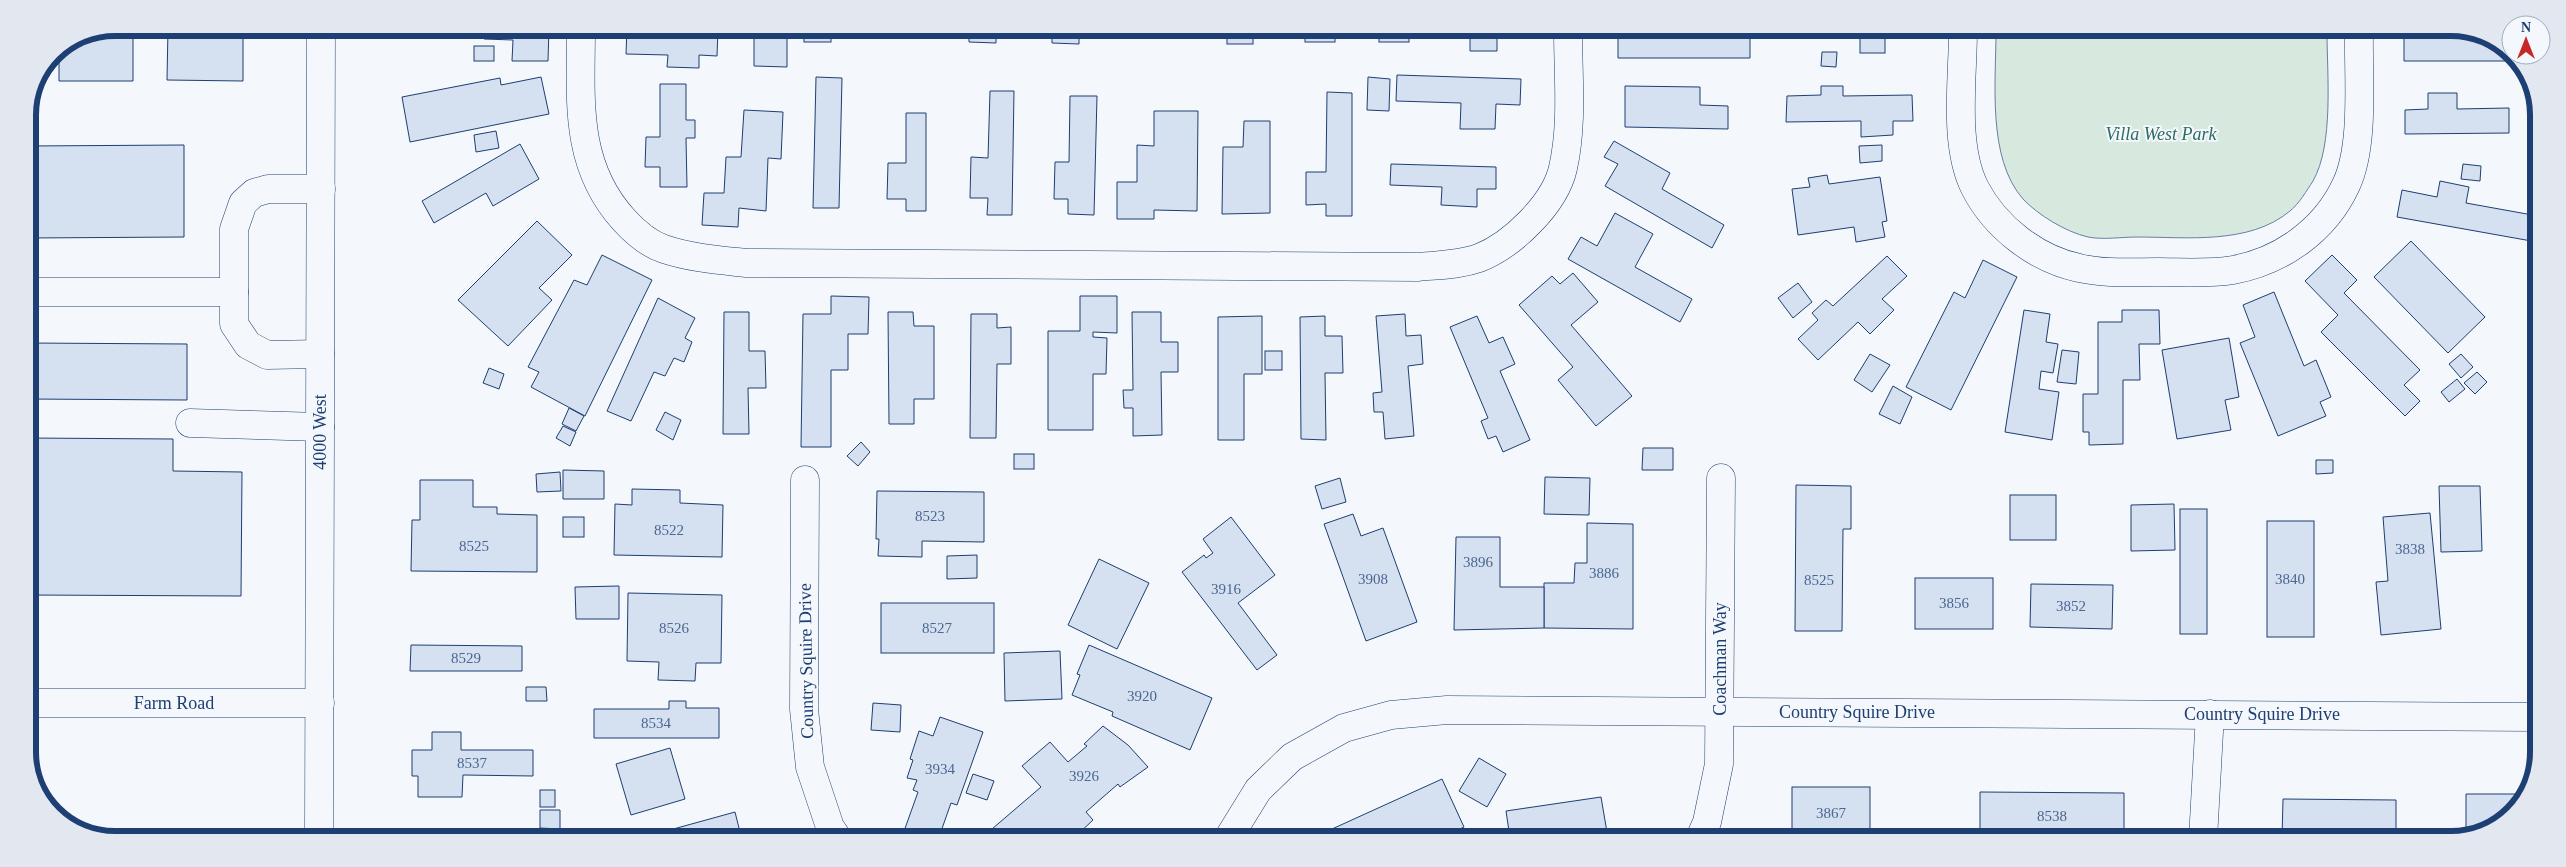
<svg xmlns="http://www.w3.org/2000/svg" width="2566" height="867" font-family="Georgia,serif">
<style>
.green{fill:#d7e8df;stroke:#687fa3}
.building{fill:#d5e0f0;stroke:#1d3f73}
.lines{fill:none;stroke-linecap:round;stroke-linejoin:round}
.minor-casing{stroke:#1d3f73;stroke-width:29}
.major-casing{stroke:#1d3f73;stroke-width:29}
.minor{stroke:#f4f7fb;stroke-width:28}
.major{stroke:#f4f7fb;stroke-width:28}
.labels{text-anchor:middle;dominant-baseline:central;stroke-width:4;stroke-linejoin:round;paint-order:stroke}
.number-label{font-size:15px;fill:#4b6792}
.park-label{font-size:18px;font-style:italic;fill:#2c6c60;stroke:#f4f7fb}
.street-label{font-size:18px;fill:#1d3f73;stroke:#f4f7fb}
.rim{fill:none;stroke:#1d3f73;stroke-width:6}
</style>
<rect width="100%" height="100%" fill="#f4f7fb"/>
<path class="green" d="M1996 31 2327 32C2327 74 2334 144 2313 181 2307 190 2299 204 2290 211 2249 245 2187 237 2137 237 2122 237 2103 240 2088 237 2066 232 2038 215 2023 199 1987 158 1996 82 1996 31Z"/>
<g class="building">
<polygon points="116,28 133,28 133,81 59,81 59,50 82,34"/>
<polygon points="168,28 243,28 243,81 167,80"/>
<polygon points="484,28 549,28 548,61 512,61 513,40 484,39"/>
<polygon points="627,28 718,29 717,56 699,55 699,68 667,67 668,55 626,54"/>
<polygon points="754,29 787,29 787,67 754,66"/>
<rect x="804" y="29" width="27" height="13"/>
<polygon points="969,29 996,29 996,43 969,42"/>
<polygon points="1052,29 1079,29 1079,44 1052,43"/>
<polygon points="1126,29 1175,30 1175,36 1126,36"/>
<rect x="1227" y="30" width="26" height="14"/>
<rect x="1305" y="30" width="30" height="12"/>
<rect x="1379" y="30" width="30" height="12"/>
<polygon points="1470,30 1532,30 1532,33 1497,33 1497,51 1470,51"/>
<polygon points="1622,30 1750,32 1750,58 1618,58 1618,32"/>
<rect x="1860" y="31" width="25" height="22"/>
<polygon points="2425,32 2459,32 2459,36 2484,36 2520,61 2404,61 2404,35 2425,35"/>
<rect x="474" y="46" width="20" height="15"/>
<polygon points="1822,52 1837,52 1836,67 1821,66"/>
<polygon points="1397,75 1521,79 1520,105 1496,104 1495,129 1460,129 1461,103 1396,101"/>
<polygon points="541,77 549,114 410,142 402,97 500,78 501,85"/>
<polygon points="816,77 842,78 839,208 813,208"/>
<polygon points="1368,77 1390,79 1389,111 1367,110"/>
<polygon points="660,84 686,84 686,120 695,120 695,138 686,138 687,187 660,187 660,167 645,167 646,137 660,137"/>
<polygon points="1625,86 1700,87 1700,105 1728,106 1728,129 1625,127"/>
<polygon points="1821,86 1843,86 1843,96 1912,95 1913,121 1893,121 1893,135 1861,137 1861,121 1786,122 1787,96 1821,95"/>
<polygon points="990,91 1014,91 1012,215 987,215 988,198 970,198 971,157 988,158"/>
<polygon points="1327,92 1352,93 1352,216 1326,216 1326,204 1306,205 1306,172 1326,172"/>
<polygon points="2428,93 2457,93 2457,109 2509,108 2509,133 2405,134 2405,110 2428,109"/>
<polygon points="1070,96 1097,96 1094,215 1068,214 1068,199 1054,199 1055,162 1069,162"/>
<polygon points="744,110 783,112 781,159 768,158 766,211 739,208 738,227 702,225 704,193 724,193 726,157 741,157"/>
<polygon points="1154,111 1198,111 1197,211 1154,210 1154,219 1117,219 1117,182 1137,182 1137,145 1154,146"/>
<polygon points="906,113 926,113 926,211 906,211 906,199 887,199 888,163 906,163"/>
<polygon points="1244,121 1270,121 1270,213 1222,214 1223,147 1243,147"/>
<polygon points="496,131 499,148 476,152 474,135"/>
<polygon points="1614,141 1670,173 1662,189 1724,225 1712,248 1605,186 1618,164 1604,157"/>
<polygon points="520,144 539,179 493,206 486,193 434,223 422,201"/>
<polygon points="184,145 184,237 28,238 28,146"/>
<polygon points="1882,145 1882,161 1860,163 1859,146"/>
<polygon points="1391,164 1496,167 1496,189 1477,189 1477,207 1441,205 1442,187 1390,185"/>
<polygon points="2463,164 2481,166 2480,181 2461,179"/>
<polygon points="1827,175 1829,184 1880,177 1887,221 1882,222 1885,237 1856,242 1854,227 1798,235 1792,189 1810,187 1808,178"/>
<polygon points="2440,181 2469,187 2466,203 2538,216 2537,242 2397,217 2402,190 2437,197"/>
<polygon points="1615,213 1653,234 1635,267 1692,299 1680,322 1568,259 1581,237 1597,246"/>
<polygon points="537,221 572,255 539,288 552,300 508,346 458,300"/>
<polygon points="2411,241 2485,317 2448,353 2374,277"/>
<polygon points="602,255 652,280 585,416 531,387 539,372 528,367 574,280 587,285"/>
<polygon points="2332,255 2357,280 2344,293 2420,370 2404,385 2420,401 2405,416 2321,332 2338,315 2305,281"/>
<polygon points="1887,256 1907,276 1882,299 1894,310 1870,334 1858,322 1818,360 1798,339 1818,320 1812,313 1826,300 1833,306"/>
<polygon points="1983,260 2017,277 1951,410 1906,387 1954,292 1965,298"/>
<polygon points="1573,273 1598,302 1571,325 1632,396 1596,426 1558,380 1573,367 1519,305 1552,276 1560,284"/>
<polygon points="1798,283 1812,302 1793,318 1778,298"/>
<polygon points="2274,292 2304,366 2316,360 2331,397 2320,402 2326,416 2278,436 2240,343 2255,337 2243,305"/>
<polygon points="831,296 869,297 868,334 848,334 848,370 831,370 831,447 801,447 803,314 831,314"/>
<polygon points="1080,296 1117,296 1117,333 1093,332 1093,337 1107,338 1106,374 1093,374 1093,430 1048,430 1048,331 1080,331"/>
<polygon points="658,298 695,318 685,338 692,342 684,362 674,358 665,376 654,372 631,421 607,411"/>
<polygon points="2024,310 2050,314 2046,342 2058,344 2053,373 2041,371 2039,389 2059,392 2052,440 2005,432"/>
<polygon points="2122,310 2159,310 2160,344 2139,344 2140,380 2123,380 2123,444 2089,445 2089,432 2083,432 2083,394 2098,394 2098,322 2122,322"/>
<polygon points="724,312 749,312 749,351 765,351 766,388 748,388 749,434 723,434"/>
<polygon points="888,312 913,312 914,326 934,326 934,399 914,399 914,424 889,424"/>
<polygon points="1132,312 1161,312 1161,342 1178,342 1178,372 1161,372 1162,435 1133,436 1133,408 1124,408 1123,390 1133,390"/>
<polygon points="971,314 997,314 997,328 1011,327 1011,364 997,364 996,438 970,438"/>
<polygon points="1405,314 1406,336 1421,335 1423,364 1408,366 1414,436 1385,439 1383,412 1374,412 1373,393 1382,392 1376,316"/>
<polygon points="1262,316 1262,374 1244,374 1244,440 1218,440 1218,317"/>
<polygon points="1325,316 1325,336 1342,336 1343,373 1325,373 1326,440 1301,439 1300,317"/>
<polygon points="1477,316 1489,343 1503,337 1515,364 1500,371 1530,440 1503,452 1496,436 1488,439 1481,421 1488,418 1450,327"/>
<polygon points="2229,338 2239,397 2225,400 2231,430 2177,439 2162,350"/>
<polygon points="28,343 187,344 187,400 28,399"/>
<polygon points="2062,350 2079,352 2076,384 2057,382"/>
<rect x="1265" y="351" width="17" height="19"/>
<polygon points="1870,354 1890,365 1872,392 1854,380"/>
<polygon points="2461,354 2473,367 2461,378 2449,364"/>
<polygon points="489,368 504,374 499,389 483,383"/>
<polygon points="2477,372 2487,382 2475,394 2464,383"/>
<polygon points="2457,379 2465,389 2449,402 2441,392"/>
<polygon points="1893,386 1912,397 1900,424 1879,414"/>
<polygon points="569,408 584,416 576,431 562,424"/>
<polygon points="665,412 681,420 673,440 656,430"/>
<polygon points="563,426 576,432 570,446 556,438"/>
<polygon points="28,438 173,439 173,471 242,472 241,596 28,595"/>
<polygon points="861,442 870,452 858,466 847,456"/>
<polygon points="1643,448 1673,448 1673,470 1642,470"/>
<rect x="1014" y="454" width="20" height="15"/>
<polygon points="2316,460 2333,460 2333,473 2316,474"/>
<polygon points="563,470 604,471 604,499 563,499"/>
<polygon points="560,472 561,491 537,492 536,474"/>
<polygon points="1545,477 1590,478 1589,515 1544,514"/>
<polygon points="1340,478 1346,502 1322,509 1315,486"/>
<polygon points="420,480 473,480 473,507 497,507 497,514 537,515 537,572 411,571 412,520 420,520"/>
<polygon points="1796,485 1851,486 1851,529 1843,529 1842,631 1795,631"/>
<polygon points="2439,486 2480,486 2482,551 2441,552"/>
<polygon points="632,489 680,490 680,503 723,505 722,557 614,555 615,504 632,505"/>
<polygon points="877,491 984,492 984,542 922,541 922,557 878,556 879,539 876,539"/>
<rect x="2010" y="495" width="46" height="45"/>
<polygon points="2174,504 2175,550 2131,551 2131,505"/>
<rect x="2180" y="509" width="27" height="125"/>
<polygon points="2430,513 2441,629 2381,635 2376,582 2388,581 2383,517"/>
<polygon points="1353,514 1361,536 1383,528 1417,622 1366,641 1324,524"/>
<rect x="563" y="517" width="21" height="20"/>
<polygon points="1231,517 1275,575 1238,603 1277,655 1257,670 1182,572 1204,555 1206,558 1213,553 1203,539"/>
<rect x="2267" y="521" width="47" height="116"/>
<polygon points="1587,523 1633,524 1633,629 1544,628 1544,583 1574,583 1575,563 1587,563"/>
<polygon points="1456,537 1500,537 1500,587 1544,587 1544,628 1454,630"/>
<polygon points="977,555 977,578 947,579 947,556"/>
<polygon points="1099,559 1149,583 1117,649 1068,625"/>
<rect x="1915" y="578" width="78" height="51"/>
<polygon points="2031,584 2113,585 2112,629 2030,627"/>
<polygon points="619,586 619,619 576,619 575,587"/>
<polygon points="628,593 722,595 721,663 696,663 695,681 658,680 659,662 627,661"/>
<rect x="881" y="603" width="113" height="50"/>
<polygon points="411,645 522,646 522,671 410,671"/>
<polygon points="1089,645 1212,698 1190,750 1112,716 1113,712 1072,695 1080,675 1077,674"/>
<polygon points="1060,651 1062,699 1005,701 1004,653"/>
<polygon points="526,687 546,687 547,701 526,701"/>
<polygon points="669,701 686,701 686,708 719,708 719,738 594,738 594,709 669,709"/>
<polygon points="873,703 901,705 900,732 871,730"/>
<polygon points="940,717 983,732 957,805 951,803 939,837 910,837 903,834 918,792 913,790 917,780 907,778 913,760 910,759 919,731 933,736"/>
<polygon points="1103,726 1128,745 1148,767 1120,787 1118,784 1086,812 1093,820 1075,837 1059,835 999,837 992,829 1041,787 1022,766 1050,742 1068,762 1087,746 1084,744"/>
<polygon points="432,732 461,732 461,750 533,750 533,776 463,775 462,797 418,797 418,776 412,776 412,750 432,750"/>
<polygon points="670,748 685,799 631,815 616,764"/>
<polygon points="1479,758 1506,774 1487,807 1459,791"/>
<polygon points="973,774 994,781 987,800 966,793"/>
<polygon points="1442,779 1464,827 1441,838 1323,837 1321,834"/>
<rect x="1792" y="787" width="78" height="51"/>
<rect x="540" y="790" width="15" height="17"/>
<polygon points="1980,792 2124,793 2124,839 1980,839"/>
<polygon points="2466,794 2524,794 2504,821 2466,834"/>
<polygon points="1601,797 1608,838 1510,838 1506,811"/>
<polygon points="2283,799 2396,800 2396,839 2282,839"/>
<polygon points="540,810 560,810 560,829 540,828"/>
<polygon points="735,812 740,832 732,834 733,836 648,836"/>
<polygon points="539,831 556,831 556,836 540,836"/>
</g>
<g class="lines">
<g class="minor-casing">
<g id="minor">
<path d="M581 28C581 98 573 164 624 220 634 231 649 244 664 249 691 258 718 260 746 263L1418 267C1439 265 1459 265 1479 258 1512 245 1555 204 1563 168 1573 124 1568 75 1568 30"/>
<path d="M1963 31C1963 78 1953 145 1975 188 1995 227 2036 259 2079 268 2104 274 2132 272 2158 272 2182 272 2210 274 2233 270 2282 261 2325 230 2346 185 2365 145 2358 76 2359 32"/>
<polyline points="28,292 234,292"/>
<polyline points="320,354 267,355 248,345 234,324 234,229 243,203 254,193 268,189 321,189"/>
<polyline points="190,423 320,427"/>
<polyline points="805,480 804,709 810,767 830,827 836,836"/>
<polyline points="28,703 320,703"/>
<polyline points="1229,837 1258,790 1292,757 1344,728 1391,715 1447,710 2534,717"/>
<polyline points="1700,838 1707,822 1719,764 1721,478"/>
<polyline points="2203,839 2210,714"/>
</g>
</g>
<g class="major-casing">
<polyline id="major" points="319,835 321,28"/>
</g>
<use href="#minor" class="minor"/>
<use href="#major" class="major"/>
</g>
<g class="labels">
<g class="number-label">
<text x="930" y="516">8523</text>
<text x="669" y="530">8522</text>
<text x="474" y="546">8525</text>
<text x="2410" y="549">3838</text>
<text x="1478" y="562">3896</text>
<text x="1604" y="573">3886</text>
<text x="1373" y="579">3908</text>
<text x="2290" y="579">3840</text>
<text x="1819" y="580">8525</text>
<text x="1226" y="589">3916</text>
<text x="1954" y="603">3856</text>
<text x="2071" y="606">3852</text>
<text x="674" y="628">8526</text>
<text x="937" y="628">8527</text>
<text x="466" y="658">8529</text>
<text x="1142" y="696">3920</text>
<text x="656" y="723">8534</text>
<text x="472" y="763">8537</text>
<text x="940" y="769">3934</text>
<text x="1084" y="776">3926</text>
<text x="1831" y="813">3867</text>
<text x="2052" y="816">8538</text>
</g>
<g class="park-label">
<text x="2161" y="134">Villa West Park</text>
</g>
<g class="street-label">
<text transform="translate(320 432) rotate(-90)">4000 West</text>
<text transform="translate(1720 659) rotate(-90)">Coachman Way</text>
<text transform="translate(806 661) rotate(-91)">Country Squire Drive</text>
<text x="174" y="703">Farm Road</text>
<text x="1857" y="712">Country Squire Drive</text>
<text x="2262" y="714">Country Squire Drive</text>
</g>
</g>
<path d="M0 0H2566V867H0ZM115 36H2451A79 79 0 0 1 2530 115V752A79 79 0 0 1 2451 831H115A79 79 0 0 1 36 752V115A79 79 0 0 1 115 36Z" fill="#e3e8f0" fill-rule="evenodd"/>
<path class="rim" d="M115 36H2451A79 79 0 0 1 2530 115V752A79 79 0 0 1 2451 831H115A79 79 0 0 1 36 752V115A79 79 0 0 1 115 36Z"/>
<g transform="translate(2526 40)"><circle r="24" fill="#f4f7fb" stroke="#9eadc5"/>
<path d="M0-4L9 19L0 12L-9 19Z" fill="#c62828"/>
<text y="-8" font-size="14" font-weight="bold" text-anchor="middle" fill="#1d3f73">N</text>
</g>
</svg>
